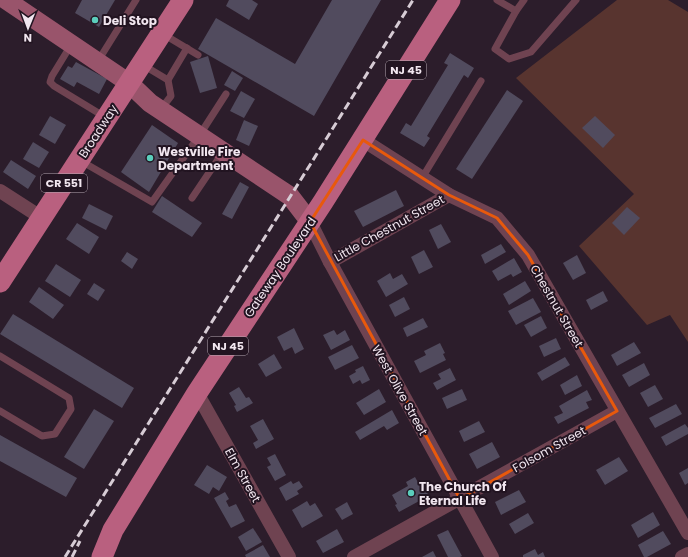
<svg xmlns="http://www.w3.org/2000/svg" width="688" height="557" font-family="Poppins,sans-serif">
<style>
.green{fill:#58342f}
.building{fill:#514b5e}
.lines{fill:none;stroke-linecap:round;stroke-linejoin:round}
.lane{stroke:#6f4351;stroke-width:7}
.street{stroke:#6f4351;stroke-width:14}
.secondary{stroke:#99546b;stroke-width:19}
.primary{stroke:#b9607f;stroke-width:21}
.rail{stroke:#d7ccd5;stroke-width:3;stroke-dasharray:8 4;stroke-linecap:butt}
.marked{fill:none;stroke:#e8590c;stroke-width:3;stroke-linejoin:round}
.poi-dot{fill:#5bcebc;stroke:#221421;stroke-width:1.5}
.labels{text-anchor:middle;dominant-baseline:central;stroke-width:4;stroke-linejoin:round;paint-order:stroke}
.shield{fill:#221421;stroke:#b3a7b1;stroke-width:1}
.shield-label{font-size:11px;font-weight:bold;fill:#f1e6ef}
.poi-label{font-size:12px;font-weight:bold;fill:#f1e6ef;stroke:#221421;text-anchor:start}
.street-label{font-size:12px;fill:#f1e6ef;stroke:#221421}
</style>
<rect width="100%" height="100%" fill="#2c1d2b"/>
<polygon class="green" points="617,0 668,0 688,12 688,342 670,315 647,325 579,246 634,194 516,78"/>
<g class="building">
<polygon points="82,0 115,0 99,27 75,13"/>
<polygon points="229,0 252,0 258,4 249,20 226,6"/>
<polygon points="332,0 381,0 314,116 198,49 216,18 295,64"/>
<polygon points="450,53 474,68 468,78 464,75 427,136 430,138 424,147 400,133 406,123 411,126 448,65 444,63"/>
<polygon points="208,56 217,88 200,93 190,62"/>
<polygon points="76,62 107,79 99,94 77,82 74,87 60,79 68,66 72,68"/>
<polygon points="232,71 243,78 235,91 224,85"/>
<polygon points="507,90 523,101 472,179 456,169"/>
<polygon points="241,91 255,99 244,118 230,111"/>
<polygon points="50,116 66,125 55,144 39,135"/>
<polygon points="595,116 615,135 603,148 582,128"/>
<polygon points="244,120 258,126 249,146 236,140"/>
<polygon points="152,125 178,143 149,192 121,172"/>
<polygon points="33,142 49,152 39,168 23,159"/>
<polygon points="11,160 36,176 28,189 3,172"/>
<polygon points="240,182 249,187 232,219 222,214"/>
<polygon points="396,190 404,206 363,227 354,211"/>
<polygon points="162,196 202,223 192,237 152,212"/>
<polygon points="89,204 113,216 106,230 82,218"/>
<polygon points="627,207 640,218 624,235 612,223"/>
<polygon points="77,223 99,237 89,254 66,239"/>
<polygon points="441,224 451,242 438,249 429,230"/>
<polygon points="501,244 506,252 485,264 481,255"/>
<polygon points="424,250 433,267 419,274 411,257"/>
<polygon points="127,252 138,259 132,269 121,261"/>
<polygon points="577,255 586,273 573,280 563,263"/>
<polygon points="514,258 522,272 513,277 511,274 498,281 492,271"/>
<polygon points="56,264 81,280 70,297 45,281"/>
<polygon points="390,273 393,279 402,274 408,284 386,297 377,281"/>
<polygon points="525,281 531,291 509,305 503,294"/>
<polygon points="94,283 105,290 98,301 87,294"/>
<polygon points="39,287 64,305 53,319 29,302"/>
<polygon points="603,291 608,301 591,310 586,300"/>
<polygon points="404,297 410,309 395,317 389,305"/>
<polygon points="533,298 541,312 516,325 508,311"/>
<polygon points="13,314 134,388 122,408 0,334"/>
<polygon points="541,316 547,328 531,337 524,325"/>
<polygon points="423,318 428,327 407,337 403,328"/>
<polygon points="294,328 304,349 295,354 292,347 284,351 277,337"/>
<polygon points="334,330 337,335 345,330 350,340 331,350 323,335"/>
<polygon points="556,338 561,349 544,357 539,346"/>
<polygon points="634,342 641,353 617,366 611,355"/>
<polygon points="440,343 445,353 443,354 446,360 420,373 414,361 426,355 424,351"/>
<polygon points="352,345 359,358 335,370 328,357"/>
<polygon points="274,354 282,368 266,377 258,364"/>
<polygon points="565,357 570,365 542,381 537,373"/>
<polygon points="644,363 650,375 629,387 622,375"/>
<polygon points="363,366 370,380 362,384 360,380 353,384 349,376 356,372 355,370"/>
<polygon points="450,368 456,380 437,390 433,383 441,379 438,374"/>
<polygon points="577,375 582,386 565,395 560,385"/>
<polygon points="655,385 663,399 648,407 640,393"/>
<polygon points="239,387 246,398 249,397 253,403 237,412 234,406 236,405 229,393"/>
<polygon points="379,389 386,402 364,415 356,403"/>
<polygon points="462,389 467,400 447,409 442,398"/>
<polygon points="587,390 592,400 586,402 589,408 558,424 554,417 563,413 559,406"/>
<polygon points="676,404 682,414 655,428 649,418"/>
<polygon points="94,409 114,421 84,469 64,457"/>
<polygon points="392,410 399,423 387,430 384,426 360,440 355,432"/>
<polygon points="263,419 274,439 256,449 253,443 258,440 250,426"/>
<polygon points="479,421 485,432 464,442 459,431"/>
<polygon points="685,424 688,428 688,434 666,446 661,437"/>
<polygon points="0,435 77,478 66,497 0,461"/>
<polygon points="492,442 500,457 477,469 469,454"/>
<polygon points="275,454 286,475 275,481 267,467 271,465 267,458"/>
<polygon points="619,457 628,471 605,485 596,470"/>
<polygon points="207,465 227,477 219,491 213,487 209,494 194,485"/>
<polygon points="688,468 688,483 685,485 679,473"/>
<polygon points="415,477 421,488 431,482 434,486 426,491 429,496 427,498 429,500 423,504 421,500 399,512 395,505 397,504 392,495 408,486 406,482"/>
<polygon points="291,481 293,484 299,481 303,487 297,491 299,494 286,501 279,488"/>
<polygon points="519,490 526,502 501,515 495,502"/>
<polygon points="225,492 229,499 226,501 229,507 236,504 245,521 231,528 214,498"/>
<polygon points="307,501 310,506 315,503 323,516 302,528 292,510"/>
<polygon points="347,502 353,514 342,520 335,509"/>
<polygon points="653,512 660,525 638,538 631,525"/>
<polygon points="528,513 534,523 515,534 509,524"/>
<polygon points="253,528 262,542 246,551 238,537"/>
<polygon points="337,529 344,542 323,553 316,541"/>
<polygon points="448,530 462,556 460,557 448,557 437,535"/>
<polygon points="663,531 671,544 647,557 644,557 638,545"/>
<polygon points="263,545 270,557 246,557 245,555"/>
<polygon points="535,549 538,555 543,552 545,557 523,557 523,555"/>
<polygon points="433,551 436,557 422,557"/>
</g>
<g class="lines">
<g class="lane">
<polyline points="497,0 516,11 495,49 509,59 531,52 576,0"/>
<polyline points="516,11 524,0"/>
<polyline points="163,34 198,55"/>
<polyline points="71,45 52,76 50,82 54,86 105,117"/>
<polyline points="98,61 136,0"/>
<polyline points="143,65 168,80 171,96 161,109"/>
<polyline points="168,80 187,48"/>
<polyline points="81,161 152,202 199,136 226,94"/>
<polyline points="422,178 481,81"/>
<polyline points="192,198 223,152"/>
<polyline points="0,356 69,398 71,409 55,434 42,436 0,411"/>
</g>
<g class="street">
<polyline points="363,140 449,195 497,218 528,255 688,533"/>
<polyline points="0,191 42,218"/>
<polyline points="310,222 330,262 492,557"/>
<polyline points="330,262 449,195"/>
<polyline points="197,393 289,557"/>
<polyline points="354,557 617,411"/>
<polyline points="682,557 688,554"/>
</g>
<polyline class="secondary" points="6,0 129,83 150,103 290,196 310,222"/>
<g class="primary">
<polyline points="0,282 183,0"/>
<polyline points="102,557 113,530 197,393 323,202 450,0"/>
</g>
<g class="rail">
<polyline points="65,557 413,0"/>
<polyline points="72,557 80,541"/>
</g>
</g>
<path class="marked" d="M363 140 449 195 497 218 528 255 617 411 460 499 310 222Z"/>
<g class="poi-dot">
<circle cx="95" cy="20" r="4"/>
<circle cx="150" cy="158" r="4"/>
<circle cx="411" cy="493" r="4"/>
</g>
<g class="labels">
<g class="shield">
<rect x="386" y="61" width="40" height="18" rx="3"/>
<rect x="41" y="174" width="46" height="18" rx="3"/>
<rect x="208" y="337" width="40" height="18" rx="3"/>
</g>
<g class="shield-label">
<text x="406" y="70">NJ 45</text>
<text x="64" y="183">CR 551</text>
<text x="228" y="346">NJ 45</text>
</g>
<g class="poi-label">
<text x="103" y="20">Deli Stop</text>
<text x="158" y="151">Westville Fire<tspan x="158" dy="14">Department</tspan></text>
<text x="419" y="486">The Church Of<tspan x="419" dy="14">Eternal Life</tspan></text>
</g>
<g class="street-label">
<text transform="translate(98 131) rotate(-57)">Broadway</text>
<text transform="translate(389 228) rotate(-29)">Little Chestnut Street</text>
<text transform="translate(280 267) rotate(-56)">Gateway Boulevard</text>
<text transform="translate(557 306) rotate(60)">Chestnut Street</text>
<text transform="translate(400 390) rotate(61)">West Olive Street</text>
<text transform="translate(549 449) rotate(-29)">Folsom Street</text>
<text transform="translate(243 475) rotate(61)">Elm Street</text>
</g>
</g>
<g transform="translate(28 28) rotate(181)" stroke="#221421" stroke-width="3" paint-order="stroke">
<path d="M0-3L7 15L0 10L-7 15Z" fill="#f1e6ef"/>
<text y="-6" font-size="11" font-weight="bold" text-anchor="middle" fill="#f1e6ef">N</text>
</g>
</svg>
